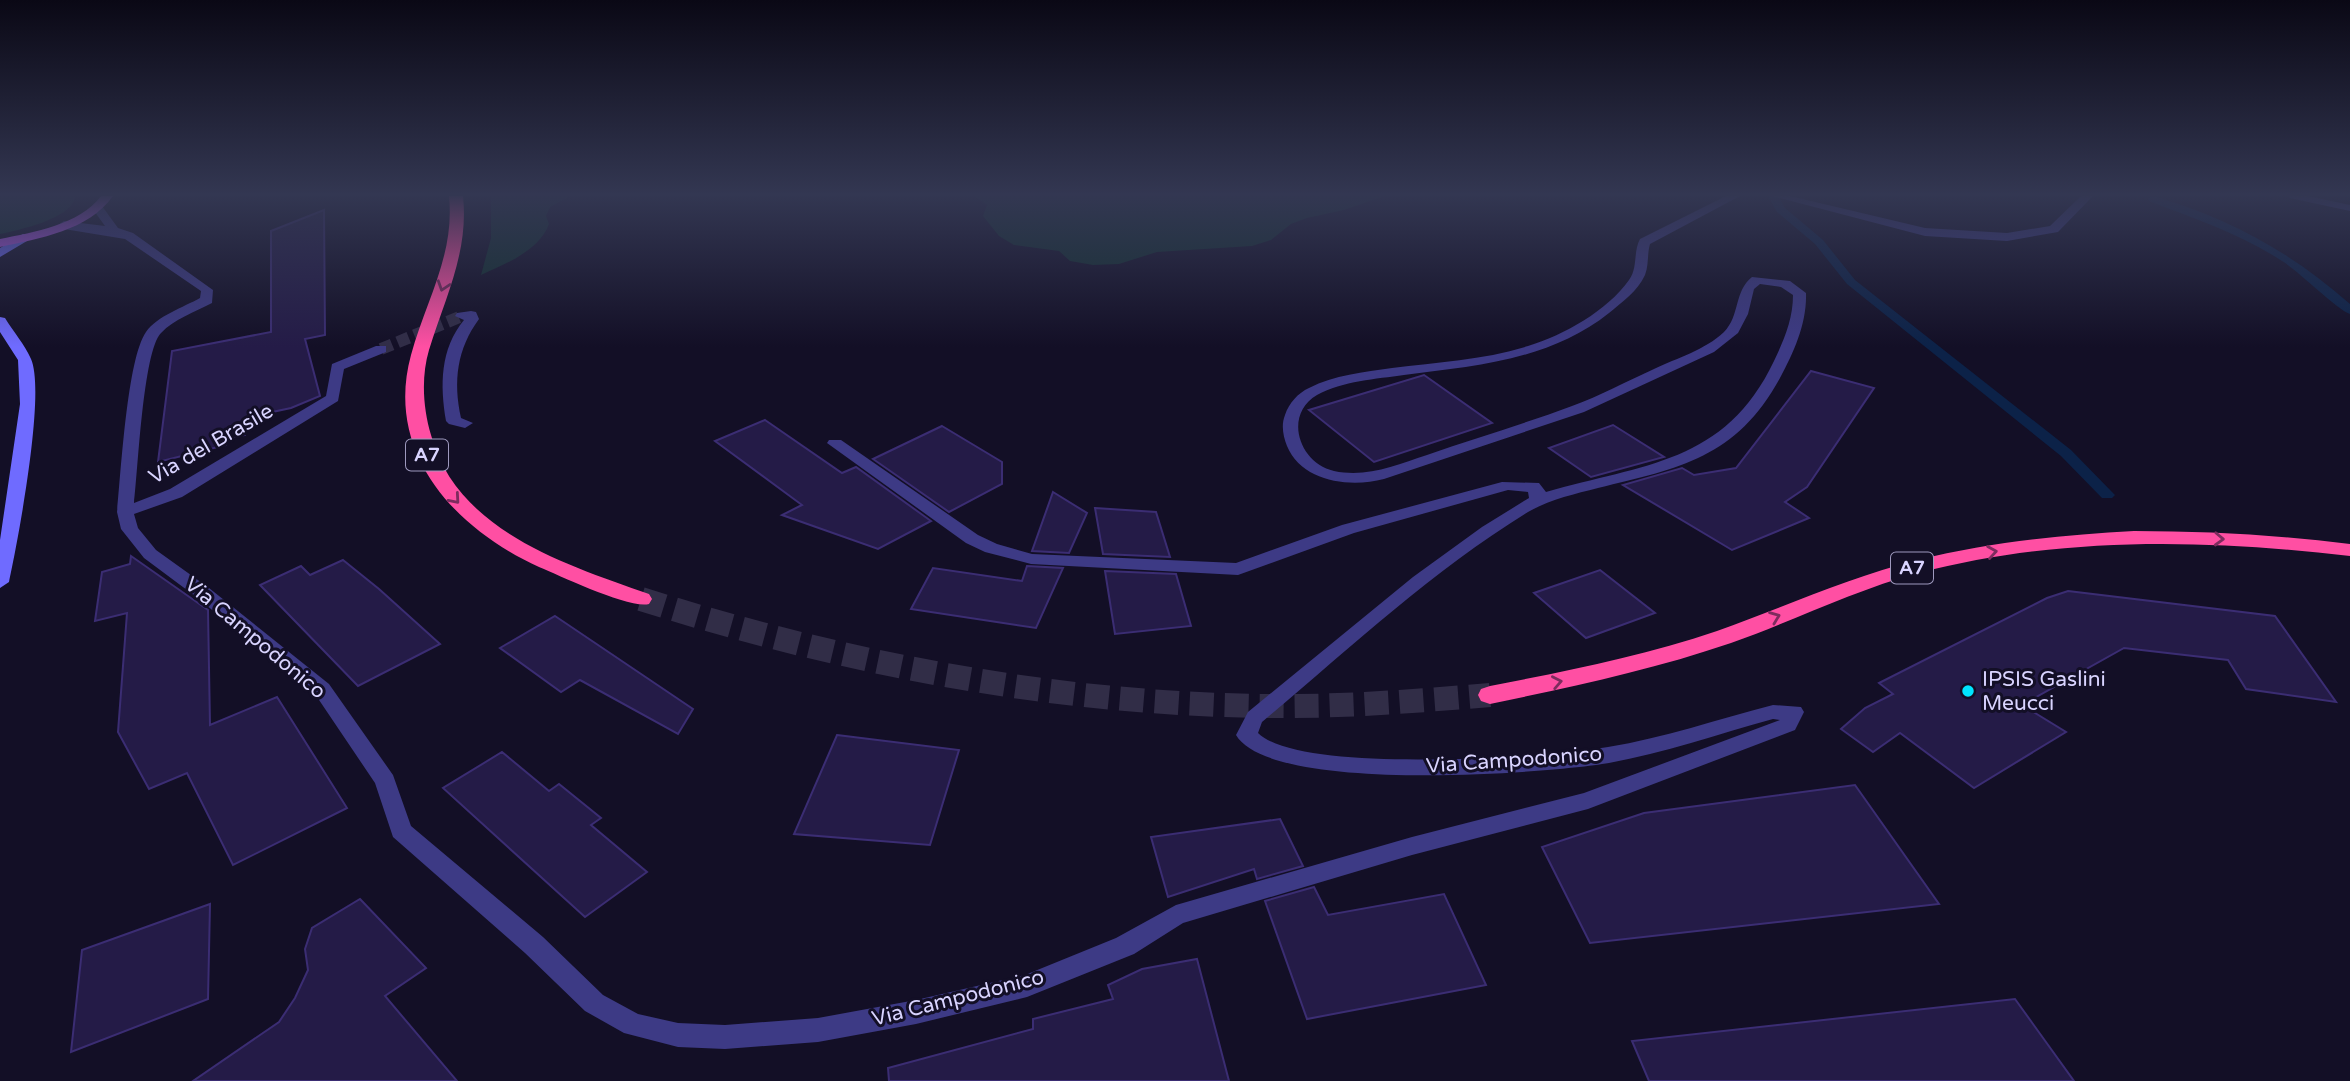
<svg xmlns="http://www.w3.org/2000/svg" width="2350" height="1081" font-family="'Varela Round',sans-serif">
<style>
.green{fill:#12302f}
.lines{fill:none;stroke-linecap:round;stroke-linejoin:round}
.stream{fill:#0c2248;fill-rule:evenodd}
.building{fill:#241b47;stroke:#3b2d73;stroke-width:2}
.minor-tunnel{stroke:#312d47;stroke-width:12;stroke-dasharray:12 6;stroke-linecap:butt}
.motorway-tunnel{stroke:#312d47;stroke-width:24;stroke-dasharray:24 11;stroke-linecap:butt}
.minor{fill:#3d3a85;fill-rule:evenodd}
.secondary{fill:#6f6bff;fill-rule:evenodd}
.primary{fill:#c25bff;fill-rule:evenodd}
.motorway{fill:#ff4fa3;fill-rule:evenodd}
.oneway{stroke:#7d2c5e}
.poi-dot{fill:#00e5ff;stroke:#130f26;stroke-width:2.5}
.labels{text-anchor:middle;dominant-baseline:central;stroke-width:6;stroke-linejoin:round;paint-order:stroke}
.shield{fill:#130f26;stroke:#9e99be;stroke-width:2}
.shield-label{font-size:19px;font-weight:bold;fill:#d9d4ff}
.street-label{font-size:21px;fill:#d9d4ff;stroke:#130f26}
.poi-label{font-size:21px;fill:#d9d4ff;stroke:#130f26;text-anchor:start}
</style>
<rect width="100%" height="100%" fill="#130f26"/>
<g class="green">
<path d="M0 196H73L75 198C70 219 19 230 0 234Z"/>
<path d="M491 196H570L550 207 546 216 549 224C539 251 505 264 481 275L491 238Z"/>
<polygon points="974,196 1385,196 1344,210 1307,218 1291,224 1271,240 1252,246 1157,252 1119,264 1093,265 1070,261 1059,251 1014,245 999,236 983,216 987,205"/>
</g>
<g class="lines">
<g class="stream">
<polygon points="1768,196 1778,196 1785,208 1823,240 1855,280 2071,450 2112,492 2115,495 2112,498 2102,498 2061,456 1847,284 1815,244 1777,212"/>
<path d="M2153 196C2227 217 2293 253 2350 304V314C2335 308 2300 272 2282 261 2241 234 2195 219 2149 201L2148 199Z"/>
</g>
</g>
<g class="building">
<polygon points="324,210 325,335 305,339 320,396 291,408 244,418 245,435 225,439 226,445 158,462 172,351 271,332 271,231"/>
<polygon points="1811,371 1874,388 1807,487 1785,502 1809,518 1732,550 1623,485 1682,468 1694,475 1736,468"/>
<polygon points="1424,375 1492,423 1374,462 1309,410"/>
<polygon points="765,420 842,473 856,467 931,521 878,549 782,515 802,505 715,441"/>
<polygon points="1613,425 1664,457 1591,477 1549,448"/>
<polygon points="942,426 1002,462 1002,484 949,512 873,459"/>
<polygon points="1053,492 1087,513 1069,553 1032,551"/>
<polygon points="1095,508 1156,512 1170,557 1103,554"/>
<polygon points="131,556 208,610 210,725 277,697 347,808 233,865 187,773 149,789 118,732 127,613 95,621 102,572 130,564"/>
<polygon points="343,560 379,589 440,644 358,686 260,585 301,566 310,575"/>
<polygon points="1027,566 1063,568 1036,628 911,609 933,568 1022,581"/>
<polygon points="1600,570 1655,613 1586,638 1534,593"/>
<polygon points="1105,571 1176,574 1191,626 1115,634"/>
<polygon points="2068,591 2275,616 2336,702 2246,689 2228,660 2124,648 2022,705 2066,732 1974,788 1900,733 1873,752 1841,729 1865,708 1893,694 1879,683 2047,598"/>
<polygon points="555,616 693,709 678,734 580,680 561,692 500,648"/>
<polygon points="837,735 959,750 930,845 794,834"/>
<polygon points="502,752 549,791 559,784 601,818 591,825 647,872 585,917 443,788"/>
<polygon points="1855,785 1939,904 1590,943 1542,847 1644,813"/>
<polygon points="1280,819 1303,866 1257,879 1254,869 1168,897 1151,837"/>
<polygon points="1314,887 1328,915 1444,894 1486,985 1307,1019 1265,901"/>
<polygon points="360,899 426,968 385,996 457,1081 193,1081 279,1022 295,998 308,970 305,949 312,928"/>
<polygon points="210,904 208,999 71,1052 82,950"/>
<polygon points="1197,959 1229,1081 889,1081 888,1068 1033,1029 1033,1019 1113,999 1108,985 1142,969"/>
<polygon points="2015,999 2074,1081 1649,1081 1632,1041"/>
</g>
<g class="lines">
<polyline class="minor-tunnel" points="381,349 462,316"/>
<path class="motorway-tunnel" d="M641 599C844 663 1054 704 1267 706 1342 707 1416 701 1490 695"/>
<g class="minor">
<path d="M1726 196H1740L1650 244C1647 254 1649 265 1645 275 1638 291 1621 303 1609 313 1550 360 1476 366 1404 375 1376 379 1343 381 1317 395 1283 415 1299 463 1334 471 1367 478 1396 465 1427 455 1475 438 1524 424 1572 406 1600 396 1627 381 1654 369 1677 358 1705 350 1724 332 1740 316 1734 291 1752 277L1790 281 1806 293C1807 323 1794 352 1780 378 1736 458 1680 468 1598 488 1574 494 1549 500 1528 512 1432 571 1348 650 1262 722L1258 733C1300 775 1547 757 1608 747 1664 738 1718 719 1773 705L1801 707 1804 712 1795 730 1588 809 1412 855 1183 923 1134 954 1027 997 916 1024 818 1042 725 1049 678 1047 624 1033 585 1011 525 953 393 837 375 783 315 694 195 596 144 558 121 529 117 512C121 474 127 359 146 332 157 316 184 307 200 298L201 291 125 239 64 229 58 225 64 221 105 226 92 208 102 206 118 228 133 233 213 290 212 303C195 312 174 319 161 333 143 351 138 472 134 503L170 489 326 396 332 364 376 346H386V352L344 369 338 401 182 497 134 514 138 528 156 550 209 588 329 684 393 775 411 826 543 937 603 995 638 1014 678 1023 725 1025 818 1018 916 1000 1025 975 1116 938 1176 905 1412 837 1584 793 1780 720 1773 719C1718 734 1664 753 1609 763 1544 774 1271 794 1236 735L1248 712 1413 577 1482 527 1529 498 1528 492 1508 490 1354 533 1238 575 1031 564 985 552 966 543 827 443 829 440H841L978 535 997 544 1032 554 1236 563 1342 525 1502 482 1539 483 1546 492C1643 464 1725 464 1774 361 1784 340 1793 319 1793 295L1781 287 1760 284 1754 289 1748 314 1738 333 1714 352 1584 412 1384 479C1350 488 1302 482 1287 446 1283 436 1281 425 1285 415 1289 403 1298 393 1309 388 1334 375 1364 372 1392 368 1437 362 1484 360 1528 346 1564 335 1607 311 1629 280 1638 268 1633 252 1640 239Z"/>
<polygon points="1772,196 1790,196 1925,228 2007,233 2050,226 2081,196 2093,196 2058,232 2007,241 1925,236"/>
<polygon points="2289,196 2308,196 2350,205 2350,211 2290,198"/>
<path d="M471 311 476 312 479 319C457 349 453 381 461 418L473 423 465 428 449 424 446 421C440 385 440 349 464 320L455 316 457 313Z"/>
</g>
<g class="secondary">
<polygon points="23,234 27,235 27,241 0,257 0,248"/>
<path d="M0 317 5 318C13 331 25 345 31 359 46 393 18 540 9 582L0 588V540L20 404 18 360 0 332Z"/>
</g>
<path class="primary" d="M101 196H113C88 231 40 238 0 247V239C34 232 79 225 101 196Z"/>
<g class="motorway">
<path d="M449 196H463C469 252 445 298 429 350 421 377 423 408 431 435 457 531 565 564 649 594L652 599 649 604C629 609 561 576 539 567 456 529 384 454 411 355 426 300 455 255 449 196Z"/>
<path d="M2134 531C2207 531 2278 535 2350 544V556C2206 539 2060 536 1919 573 1854 590 1794 621 1731 643 1652 670 1571 687 1490 704L1481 701 1478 695 1481 689 1490 686C1567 671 1643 656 1717 631 1785 607 1849 577 1918 560 1989 542 2061 535 2134 531Z"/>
</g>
</g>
<defs><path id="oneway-chevron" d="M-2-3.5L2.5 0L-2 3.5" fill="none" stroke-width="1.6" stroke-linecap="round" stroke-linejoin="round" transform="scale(1.75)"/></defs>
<g class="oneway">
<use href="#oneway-chevron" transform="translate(443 286) rotate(108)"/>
<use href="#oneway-chevron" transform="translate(455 499) rotate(49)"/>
<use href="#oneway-chevron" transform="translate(2219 539) rotate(2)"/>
<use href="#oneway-chevron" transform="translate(1992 552) rotate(-9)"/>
<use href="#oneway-chevron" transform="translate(1775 617) rotate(-21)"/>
<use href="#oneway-chevron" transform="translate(1557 682) rotate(-11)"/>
</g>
<linearGradient id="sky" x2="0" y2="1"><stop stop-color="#0a0815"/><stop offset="0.56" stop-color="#333752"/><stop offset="1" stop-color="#333752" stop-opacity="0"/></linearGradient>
<rect width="2350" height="347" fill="url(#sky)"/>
<circle class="poi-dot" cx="1968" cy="691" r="7"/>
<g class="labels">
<g class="shield">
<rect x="406" y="439.5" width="42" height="31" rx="5"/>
<rect x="1891" y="552.5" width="42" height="31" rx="5"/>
</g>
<g class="shield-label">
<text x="427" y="455">A7</text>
<text x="1912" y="568">A7</text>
</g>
<g class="street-label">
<text transform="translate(211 444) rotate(-30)">Via del Brasile</text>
<text transform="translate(255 638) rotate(40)">Via Campodonico</text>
<text transform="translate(1514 760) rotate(-4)">Via Campodonico</text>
<text transform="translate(958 998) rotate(-14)">Via Campodonico</text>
</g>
<g class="poi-label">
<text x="1982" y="679">IPSIS Gaslini<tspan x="1982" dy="24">Meucci</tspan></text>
</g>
</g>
</svg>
